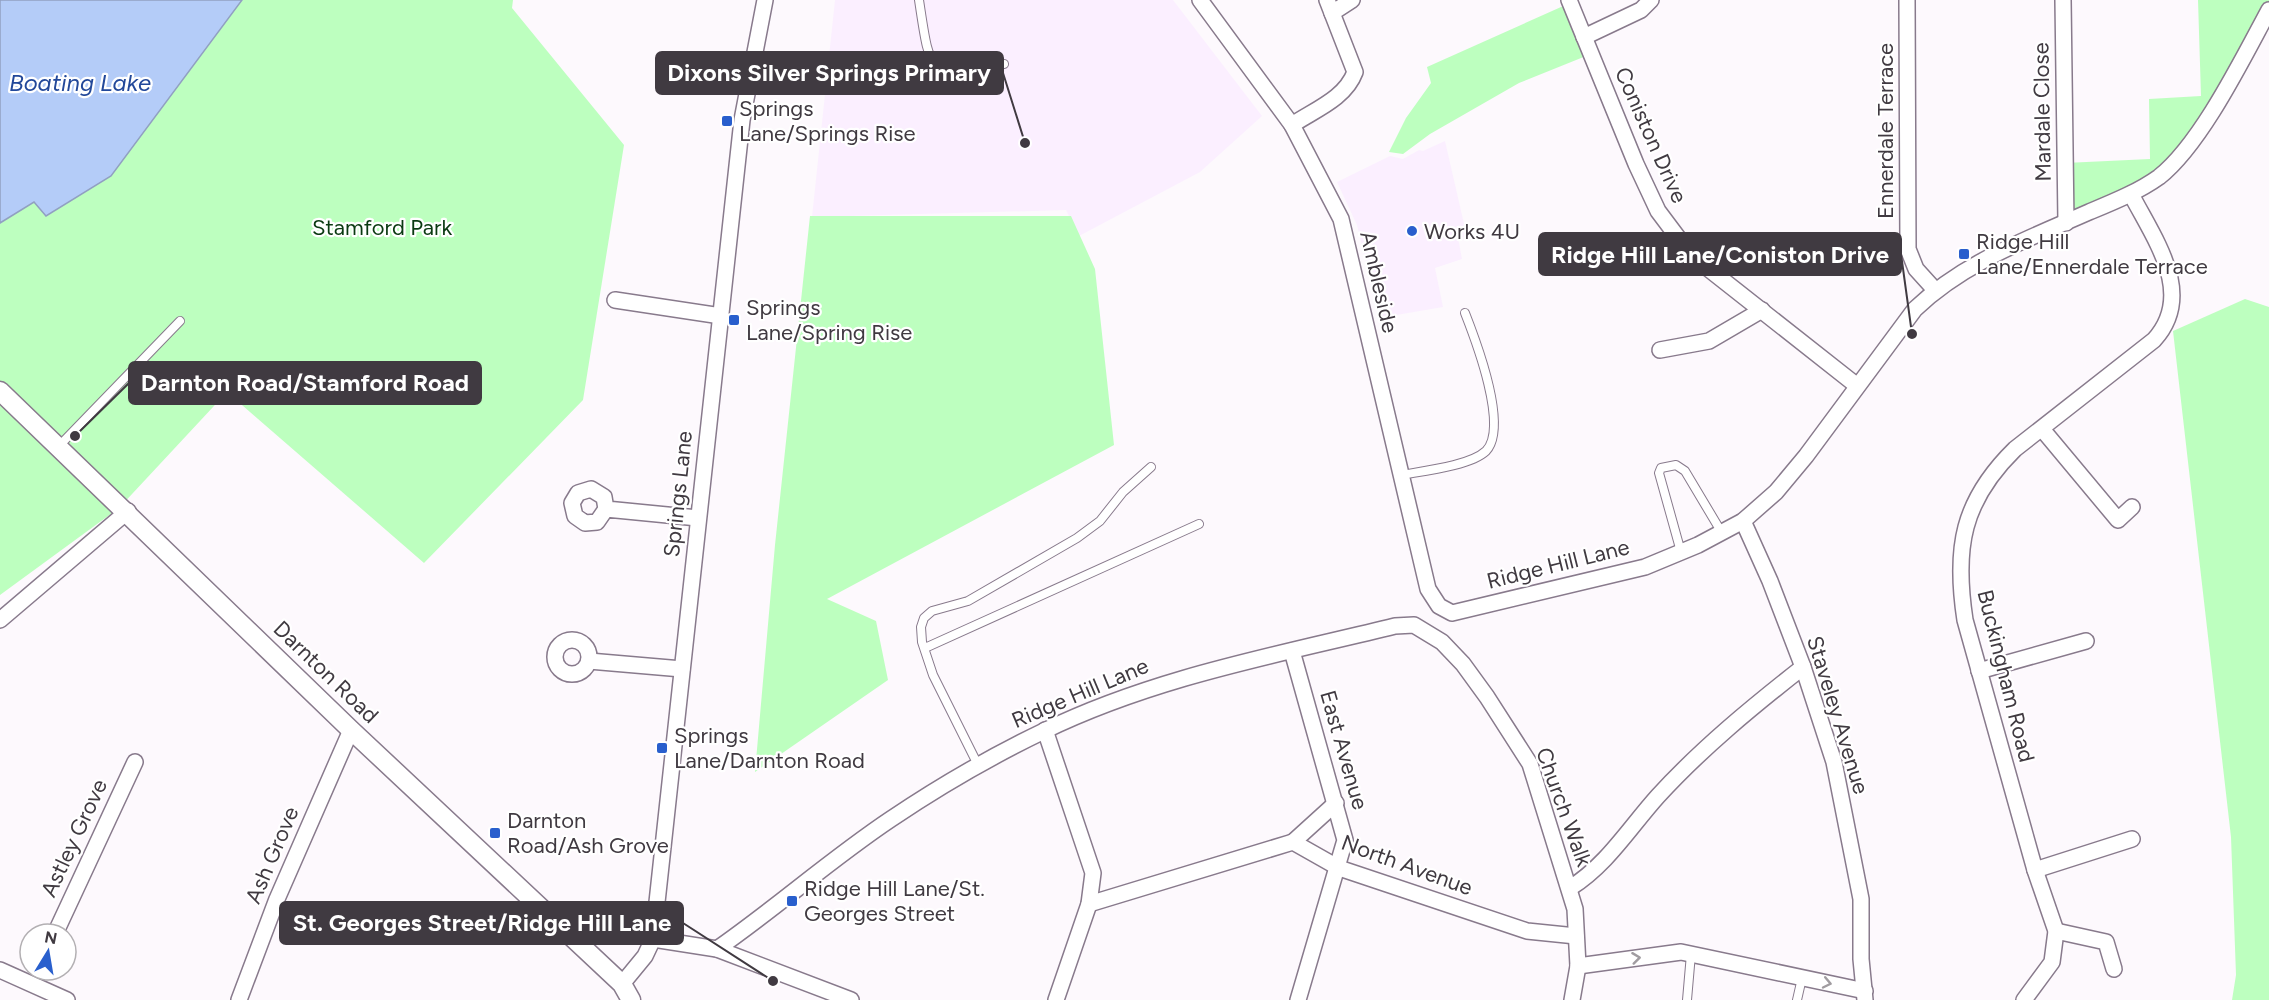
<svg xmlns="http://www.w3.org/2000/svg" width="2269" height="1000" font-family="Figtree,sans-serif">
<style>
.built{fill:#fbefff}
.green{fill:#bdffbf}
.water{fill:#b4ccf8;stroke:#91a0c1;stroke-width:1.5}
.lines{fill:none;stroke-linecap:round;stroke-linejoin:round}
.service-casing{stroke:#887a8c;stroke-width:10}
.minor-casing{stroke:#887a8c;stroke-width:18}
.tertiary-casing{stroke:#887a8c;stroke-width:21}
.service{stroke:#fff;stroke-width:8}
.minor{stroke:#fff;stroke-width:15}
.tertiary{stroke:#fff;stroke-width:18}
.oneway{stroke:#a09ca0}
.poi-dot{fill:#295fcd;stroke:#fff;stroke-width:2}
.labels{text-anchor:middle;dominant-baseline:central;stroke-width:4.5;stroke-linejoin:round;paint-order:stroke}
.poi-label{font-size:22px;fill:#403a41;stroke:#fff;text-anchor:start}
.street-label{font-size:22px;fill:#403a41;stroke:#fff}
.park-label{font-size:22px;fill:#0a3a11;stroke:#fff}
.water-label{font-size:24px;font-style:italic;fill:#22489a;stroke:#fff}
.leader{fill:none;stroke:#403a41;stroke-width:2}
.callout-dot{fill:#403a41;stroke:#fff;stroke-width:2}
.callout{fill:#403a41;stroke:#403a41;stroke-width:2}
.callout-label{font-size:24px;text-anchor:middle;font-weight:bold;fill:#fff}
</style>
<rect width="100%" height="100%" fill="#fdf9fd"/>
<g class="built">
<polygon points="835,0 1173,0 1262,116 1200,172 1079,236 1066,210 812,217"/>
<polygon points="1445,141 1467,237 1458,238 1462,259 1435,268 1443,307 1379,318 1357,225 1337,182 1390,156 1403,159 1419,150 1423,151"/>
</g>
<g class="green">
<polygon points="0,0 513,0 512,8 624,145 583,400 424,563 227,392 119,508 0,595"/>
<polygon points="2198,0 2269,0 2269,10 2252,42 2159,177 2066,223 2065,163 2150,159 2149,99 2201,96"/>
<polygon points="1570,3 1591,54 1519,83 1430,134 1403,154 1389,152 1406,118 1431,83 1427,67"/>
<polygon points="810,216 1071,216 1095,269 1114,445 827,599 876,621 888,680 755,772 775,545"/>
<polygon points="2245,299 2269,307 2269,1000 2232,1000 2236,975 2231,837 2173,331"/>
</g>
<polygon class="water" points="0,0 242,0 111,176 46,216 34,202 0,223"/>
<g class="lines">
<g class="service-casing">
<g id="service">
<path d="M919 0C931 78 926 72 1004 64"/>
<polyline points="59,446 180,321"/>
<path d="M1401 475C1423 471 1470 466 1486 451 1509 427 1476 341 1465 313"/>
<polyline points="1681,552 1659,473 1661,468 1676,465 1685,471 1722,533"/>
<polyline points="925,648 1199,524"/>
<polyline points="978,765 933,675 922,642 921,627 924,618 932,611 968,601 1077,538 1100,521 1123,492 1151,467"/>
<polyline points="1687,1000 1691,954"/>
<polyline points="1797,1000 1802,978"/>
</g>
</g>
<g class="minor-casing">
<g id="minor">
<path d="M1200 0 1292 125 1341 219 1428 589 1439 606 1452 613 1645 567 1698 545 1743 521 1776 492 1806 456 1915 309C1964 262 2028 239 2089 212 2113 202 2138 192 2159 177 2201 144 2243 58 2269 10"/>
<polyline points="1569,0 1636,164 1658,211 1691,255 1856,385"/>
<polyline points="1907,0 1908,249 1916,269 1935,290"/>
<polyline points="2063,0 2066,223"/>
<polyline points="1332,13 1352,0"/>
<polyline points="1584,37 1641,10 1651,0"/>
<path d="M1292 125C1314 110 1345 99 1355 72L1327 0"/>
<polyline points="615,300 721,316"/>
<polyline points="1660,350 1709,341 1762,310"/>
<polyline points="2042,429 2118,520 2132,507"/>
<polyline points="606,509 604,497 591,489 578,493 572,503 575,516 585,523 597,522 606,509 698,518"/>
<polyline points="1743,521 1770,581 1803,667 1834,762 1861,899 1861,959 1865,1000"/>
<polyline points="0,620 128,511"/>
<circle cx="572" cy="657" r="17"/>
<polyline points="1292,651 1345,840 1298,1000"/>
<polyline points="589,661 682,669"/>
<polyline points="1979,671 2086,641"/>
<polyline points="1045,730 1093,873 1089,904 1056,1000"/>
<polyline points="1293,842 1336,803"/>
<polyline points="2035,870 2132,839"/>
<path d="M1570 888C1607 865 1630 827 1658 796 1702 748 1752 707 1803 667"/>
<polyline points="1089,904 1293,842 1339,868 1527,931 1576,936"/>
<polyline points="2056,931 2106,942 2114,969"/>
<polyline points="55,934 135,762"/>
<polyline points="653,939 717,949 851,1000"/>
<path d="M717 949C776 908 831 859 891 819 940 786 992 756 1044 731 1155 677 1277 655 1395 626L1414 625 1442 642 1463 664 1487 697 1530 764 1575 909 1578 966 1572 1000"/>
<polyline points="1578,966 1681,952 1865,991"/>
<polyline points="0,970 67,1000"/>
<polyline points="622,984 645,956 653,939 742,120 765,0"/>
<polyline points="239,1000 277,899 351,730"/>
<path d="M2024 1000 2052 962 2056 931 2035 870 1965 620C1954 548 1962 501 2015 449L2154 340C2196 294 2154 239 2131 194"/>
</g>
</g>
<g class="tertiary-casing">
<polyline id="tertiary" points="0,391 351,730 622,984 631,1000"/>
</g>
<use href="#service" class="service"/>
<use href="#minor" class="minor"/>
<use href="#tertiary" class="tertiary"/>
</g>
<defs><path id="oneway-chevron" d="M-2-3.5L2.5 0L-2 3.5" fill="none" stroke-width="1.6" stroke-linecap="round" stroke-linejoin="round" transform="scale(1.5)"/></defs>
<g class="oneway">
<use href="#oneway-chevron" transform="translate(1636 958) rotate(-7)"/>
<use href="#oneway-chevron" transform="translate(1827 983) rotate(12)"/>
</g>
<g class="poi-dot">
<rect x="721" y="115" width="12" height="12" rx="3"/>
<circle cx="1412" cy="231" r="6"/>
<rect x="1958" y="248" width="12" height="12" rx="3"/>
<rect x="728" y="314" width="12" height="12" rx="3"/>
<rect x="656" y="742" width="12" height="12" rx="3"/>
<rect x="489" y="827" width="12" height="12" rx="3"/>
<rect x="786" y="895" width="12" height="12" rx="3"/>
</g>
<g class="labels">
<g class="poi-label">
<text x="739" y="108">Springs<tspan x="739" dy="25">Lane/Springs Rise</tspan></text>
<text x="1424" y="231">Works 4U</text>
<text x="1976" y="241">Ridge Hill<tspan x="1976" dy="25">Lane/Ennerdale Terrace</tspan></text>
<text x="746" y="307">Springs<tspan x="746" dy="25">Lane/Spring Rise</tspan></text>
<text x="674" y="735">Springs<tspan x="674" dy="25">Lane/Darnton Road</tspan></text>
<text x="507" y="820">Darnton<tspan x="507" dy="25">Road/Ash Grove</tspan></text>
<text x="804" y="888">Ridge Hill Lane/St.<tspan x="804" dy="25">Georges Street</tspan></text>
</g>
<g class="street-label">
<text transform="translate(2042 112) rotate(-91)">Mardale Close</text>
<text transform="translate(1885 131) rotate(-90)">Ennerdale Terrace</text>
<text transform="translate(1651 135) rotate(66)">Coniston Drive</text>
<text transform="translate(1379 282) rotate(77)">Ambleside</text>
<text transform="translate(678 494) rotate(-84)">Springs Lane</text>
<text transform="translate(1558 564) rotate(-14)">Ridge Hill Lane</text>
<text transform="translate(326 672) rotate(44)">Darnton Road</text>
<text transform="translate(2006 676) rotate(76)">Buckingham Road</text>
<text transform="translate(1080 693) rotate(-23)">Ridge Hill Lane</text>
<text transform="translate(1838 715) rotate(73)">Staveley Avenue</text>
<text transform="translate(1344 750) rotate(74)">East Avenue</text>
<text transform="translate(1564 807) rotate(70)">Church Walk</text>
<text transform="translate(74 838) rotate(-65)">Astley Grove</text>
<text transform="translate(272 855) rotate(-67)">Ash Grove</text>
<text transform="translate(1407 865) rotate(20)">North Avenue</text>
</g>
<g class="park-label">
<text x="382" y="227">Stamford Park</text>
</g>
<g class="water-label">
<text x="80" y="82">Boating Lake</text>
</g>
</g>
<path class="leader" d="M1025 143L1003 73M1912 334L1901 254M75 436L129 383M773 981L683 923"/>
<g class="callout-dot">
<circle cx="1025" cy="143" r="6"/>
<circle cx="1912" cy="334" r="6"/>
<circle cx="75" cy="436" r="6"/>
<circle cx="773" cy="981" r="6"/>
</g>
<g class="callout">
<rect x="656" y="52" width="347" height="42" rx="6"/>
<rect x="1539" y="233" width="362" height="42" rx="6"/>
<rect x="129" y="362" width="352" height="42" rx="6"/>
<rect x="280" y="902" width="403" height="42" rx="6"/>
</g>
<g class="callout-label">
<text x="829" y="81">Dixons Silver Springs Primary</text>
<text x="1720" y="263">Ridge Hill Lane/Coniston Drive</text>
<text x="305" y="391">Darnton Road/Stamford Road</text>
<text x="482" y="931">St. Georges Street/Ridge Hill Lane</text>
</g>
<g transform="translate(48 952) rotate(11)"><circle r="28" fill="#ffffff" stroke="#b3b0b3" stroke-width="1.5"/>
<path d="M0-4.5L10 22L0 15L-10 22Z" fill="#295fcd"/>
<text y="-9" font-size="16" font-weight="bold" text-anchor="middle" fill="#403a41">N</text>
</g>
</svg>
